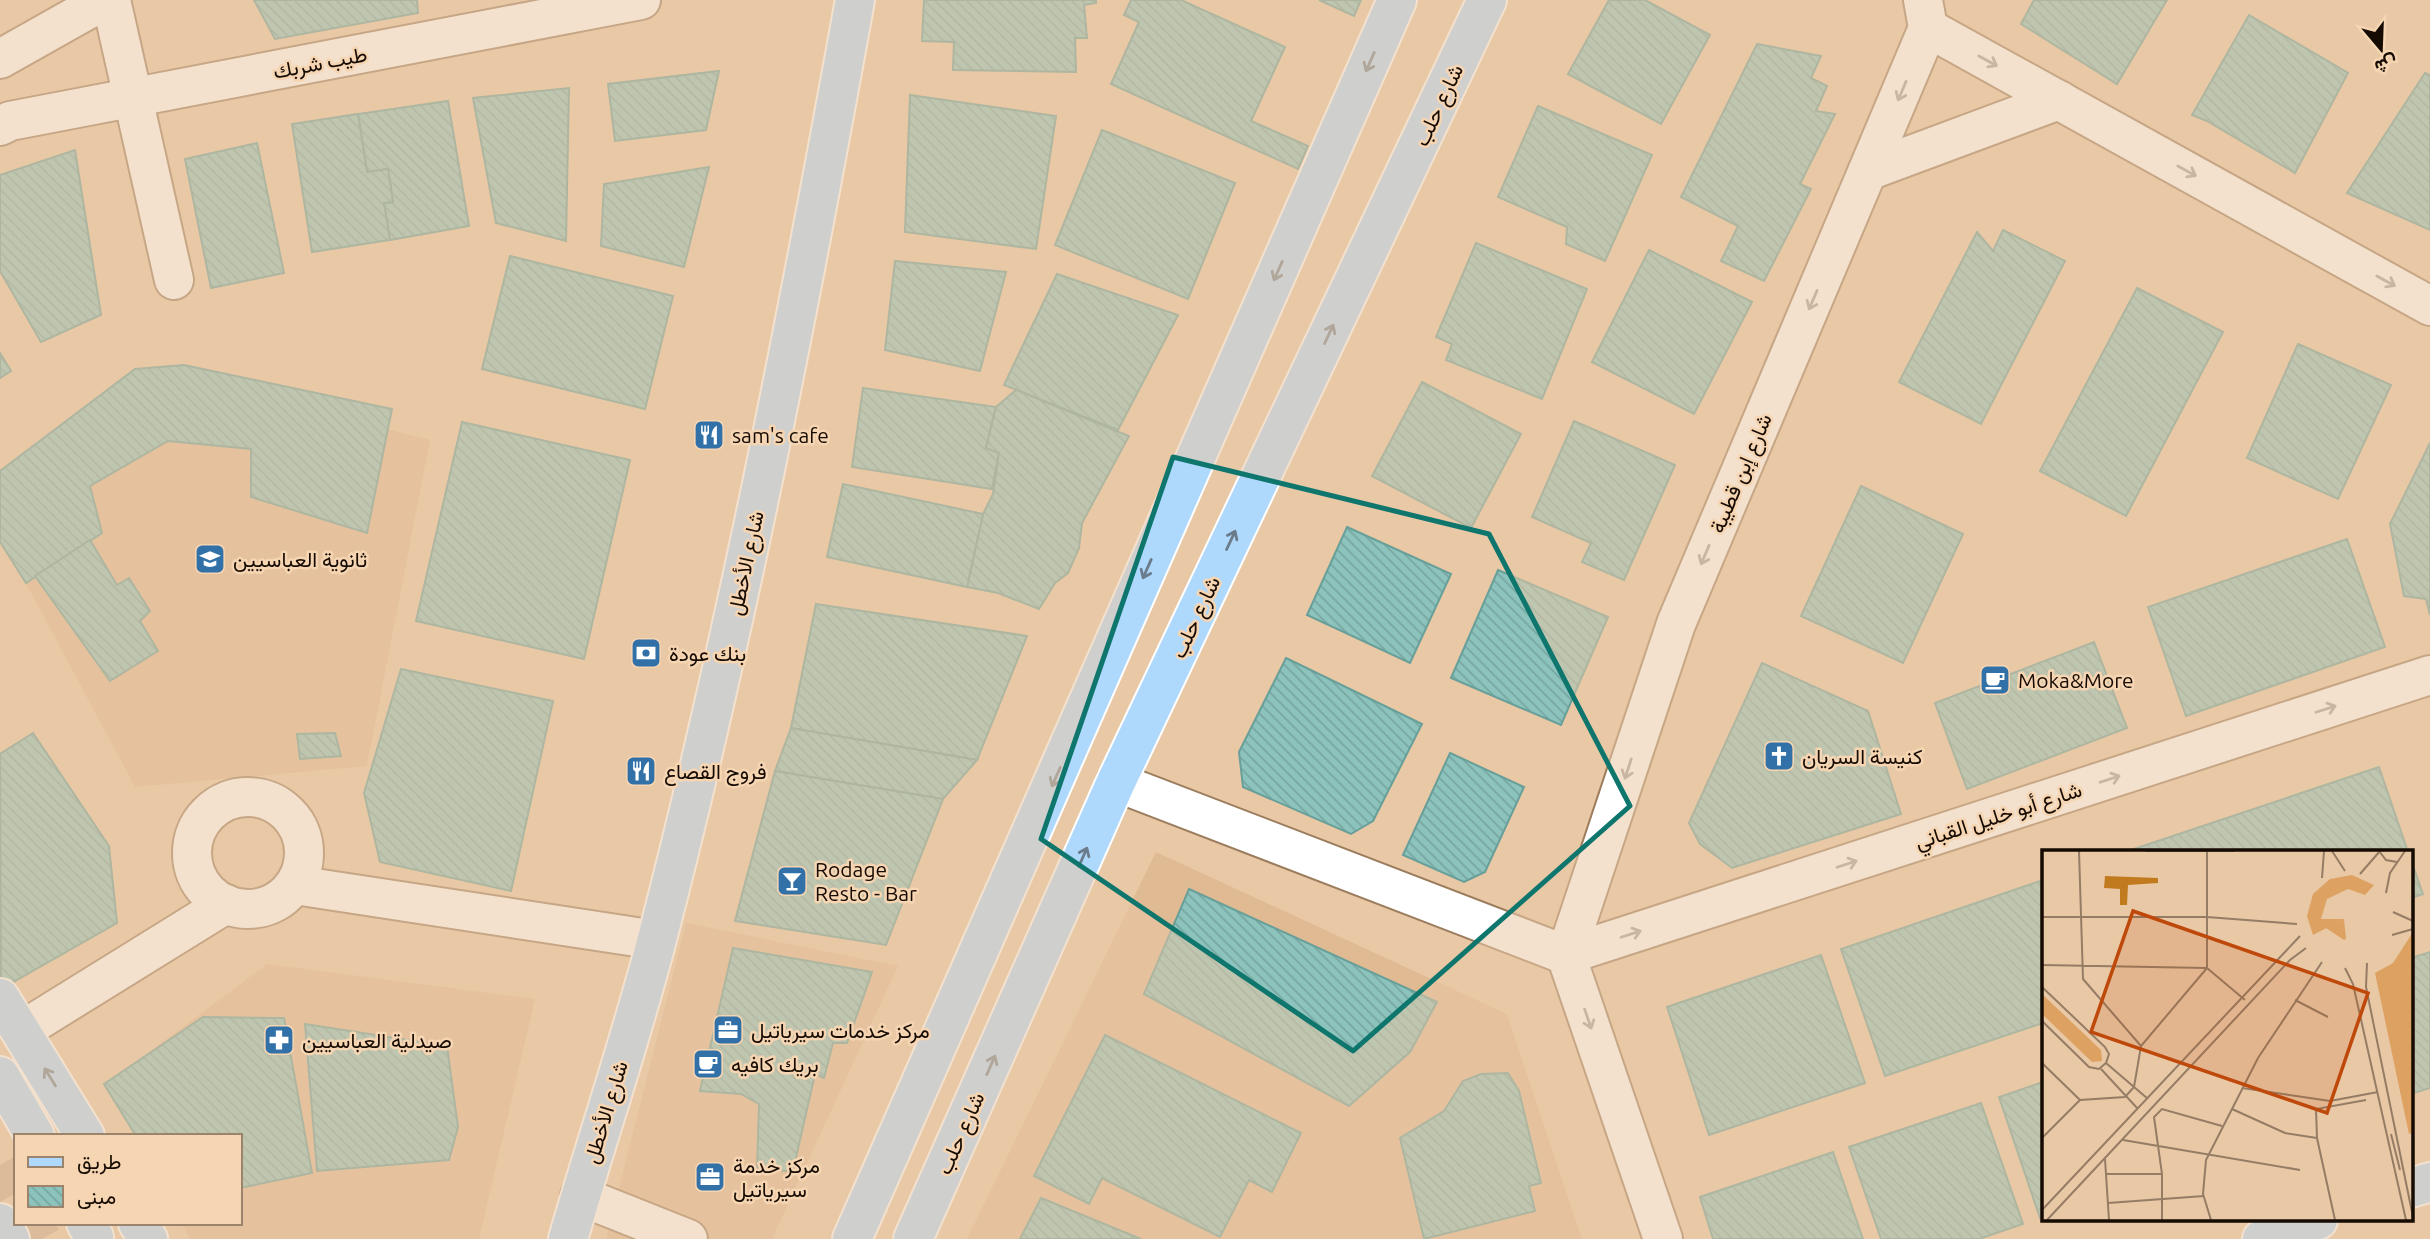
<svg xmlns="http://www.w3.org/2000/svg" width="2430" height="1239" font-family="Ubuntu,Vazirmatn,sans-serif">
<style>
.built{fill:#e0ba93}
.building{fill:url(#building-back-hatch);stroke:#689f99;stroke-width:2}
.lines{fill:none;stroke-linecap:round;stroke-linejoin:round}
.major-tunnel{stroke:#c9ac8d;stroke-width:38;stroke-dasharray:38 19;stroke-linecap:butt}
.minor-casing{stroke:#9b7d5d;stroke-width:42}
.major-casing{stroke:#fff;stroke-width:42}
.minor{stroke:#fff;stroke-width:38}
.major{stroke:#afd8fd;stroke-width:38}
.oneway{stroke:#a29d9a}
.oneway2{stroke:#6a7c8c}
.marked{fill:none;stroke:#0f766e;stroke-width:5;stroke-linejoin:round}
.labels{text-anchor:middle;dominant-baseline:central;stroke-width:5;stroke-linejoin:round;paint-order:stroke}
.street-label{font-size:21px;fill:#160b02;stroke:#f6d5b3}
.poi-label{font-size:21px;fill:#160b02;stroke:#f6d5b3;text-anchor:start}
.inset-road{fill:none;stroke:#957c64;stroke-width:2}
.view{fill:#be490a;fill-opacity:0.15;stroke:#be490a;stroke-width:3.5}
.inset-edge{fill:none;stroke:#160b02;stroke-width:3.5}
</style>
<defs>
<pattern id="building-back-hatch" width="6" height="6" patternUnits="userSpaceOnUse" patternTransform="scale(1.75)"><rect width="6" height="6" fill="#8cc3bd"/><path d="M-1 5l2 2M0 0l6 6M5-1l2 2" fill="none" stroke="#78a6a1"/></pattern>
</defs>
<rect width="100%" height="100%" fill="#e9c8a6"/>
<g class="built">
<polygon points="160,371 430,440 367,766 135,787 0,535 0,485"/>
<polygon points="1156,852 1507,1014 1582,1239 967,1239"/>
<polygon points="686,923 898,966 772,1239 606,1239"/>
<polygon points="267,964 535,999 479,1239 190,1239 182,1223 240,1223 240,1136 112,1080"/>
</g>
<g class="building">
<polygon points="254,0 417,0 418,13 275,39"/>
<polygon points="924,0 1096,0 1096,3 1084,5 1087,38 1075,38 1076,72 953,70 954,42 922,41"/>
<polygon points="1131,0 1181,0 1285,47 1251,121 1308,146 1298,169 1111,84 1139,22 1124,15"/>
<polygon points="1319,0 1361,0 1354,16"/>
<polygon points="1609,0 1645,0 1710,35 1661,124 1568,74"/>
<polygon points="2034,0 2167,0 2117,84 2021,24"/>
<polygon points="2249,15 2348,73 2295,173 2207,121 2192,115"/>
<polygon points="1757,44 1821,56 1811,78 1827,86 1816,111 1835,114 1800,184 1811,189 1764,281 1721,261 1738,226 1681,197"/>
<polygon points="719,71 706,130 615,141 608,84"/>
<polygon points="2425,73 2430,75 2430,230 2347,193"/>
<polygon points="569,88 566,241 496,223 473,98"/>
<polygon points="910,95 1056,116 1036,249 905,232"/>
<polygon points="448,101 469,226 390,240 384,203 393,202 388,169 367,172 358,114"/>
<polygon points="1538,106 1652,155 1605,261 1566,244 1567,227 1498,197"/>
<polygon points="358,114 367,172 388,169 393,202 384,203 390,240 312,252 292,124"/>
<polygon points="1102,130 1235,183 1188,299 1055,245"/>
<polygon points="257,143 284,273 211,288 185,159"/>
<polygon points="75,150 101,315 41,342 0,271 0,175"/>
<polygon points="709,167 684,267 601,246 604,184"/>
<polygon points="2003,230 2065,261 1981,424 1899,382 1977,232 1993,251"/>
<polygon points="1476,243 1587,289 1542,399 1446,360 1452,344 1436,337"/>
<polygon points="1649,250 1752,302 1694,414 1592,362"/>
<polygon points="510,256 673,296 645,409 482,369"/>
<polygon points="895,261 1006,272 980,371 885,350"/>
<polygon points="1057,274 1178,315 1118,430 1004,385"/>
<polygon points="2137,288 2223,332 2126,516 2040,471"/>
<polygon points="2298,344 2391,385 2338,499 2247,458"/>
<polygon points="0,353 11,371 0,378"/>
<polygon points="184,365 392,409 367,533 251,497 251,449 168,441 90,486 102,533 26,583 0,542 0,471 135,369"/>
<polygon points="1422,382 1521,434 1471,528 1372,476"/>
<polygon points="863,388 996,407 986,448 999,453 992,489 852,467"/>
<polygon points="1016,390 1129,436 1082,523 1079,548 1068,573 1055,583 1039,609 998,593 967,587 983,514 993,494 999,453 986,448 996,407"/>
<polygon points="1574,421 1675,465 1624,580 1582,562 1591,543 1532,517"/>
<polygon points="462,422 630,460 584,659 416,621"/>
<polygon points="2430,443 2430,615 2426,599 2404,596 2390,524"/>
<polygon points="843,484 983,514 967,587 827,557"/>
<polygon points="1861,486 1963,534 1903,663 1801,616"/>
<polygon points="1347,527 1451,574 1410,663 1307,615"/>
<polygon points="2347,539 2385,647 2186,716 2148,607"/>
<polygon points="90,540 117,585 129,578 150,611 140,621 158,651 110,681 35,576"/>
<polygon points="1498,570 1608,617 1561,725 1451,678"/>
<polygon points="816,604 1027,636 977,760 791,728"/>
<polygon points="2094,642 2127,728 1967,789 1935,703"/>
<polygon points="1286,658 1422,724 1373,821 1351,834 1243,787 1239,752"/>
<polygon points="1762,663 1868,711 1901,814 1732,868 1700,844 1689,823"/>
<polygon points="401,669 553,701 511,891 380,862 364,793"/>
<polygon points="791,728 977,760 943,799 775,771"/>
<polygon points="33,733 109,846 117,923 1,989 0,754"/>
<polygon points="335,733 341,756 300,759 297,734"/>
<polygon points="1450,753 1524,787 1485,872 1464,882 1403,855"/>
<polygon points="2379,767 2408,852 2125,852"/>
<polygon points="775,771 943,799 886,945 735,921"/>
<polygon points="2411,860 2423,894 2411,898"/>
<polygon points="2043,880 2043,1023 1885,1076 1841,949"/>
<polygon points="1189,889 1437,1002 1410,1052 1349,1106 1144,994"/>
<polygon points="733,948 872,972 847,1043 833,1043 824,1078 815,1074 793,1171 757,1170 759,1104 741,1094 700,1091"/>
<polygon points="2430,952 2430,1088 2411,1094 2411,958"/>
<polygon points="1821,955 1865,1083 1709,1135 1667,1007"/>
<polygon points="203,1017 284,1018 312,1173 240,1188 240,1136 136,1136 104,1084"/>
<polygon points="305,1024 447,1046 458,1127 449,1160 317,1171"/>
<polygon points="1105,1035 1301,1133 1272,1192 1249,1180 1220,1237 1102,1178 1089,1204 1034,1176"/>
<polygon points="1508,1073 1519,1091 1541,1183 1529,1186 1535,1211 1424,1239 1400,1138 1444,1111 1463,1081 1481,1074"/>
<polygon points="2043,1082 2043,1217 2040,1218 1999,1097"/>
<polygon points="1981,1103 2023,1224 1979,1239 1881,1239 1849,1147"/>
<polygon points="1833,1152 1863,1239 1713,1239 1700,1197"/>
<polygon points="1041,1198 1141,1239 1020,1239"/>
</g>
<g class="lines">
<g class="major-tunnel">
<polyline points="0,1165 16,1193"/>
<polyline points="33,1223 42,1239"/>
</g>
<g class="minor-casing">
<g id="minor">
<polyline points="111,0 174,280"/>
<polyline points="1928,28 2430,306"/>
<polyline points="0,59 105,0"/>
<polyline points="0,126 10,121 641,0"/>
<polyline points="1868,171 2059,100"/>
<polyline points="1116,782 1566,955"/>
<circle cx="248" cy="853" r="56"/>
<polyline points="295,885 656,940"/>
<polyline points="1566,955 1676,624 1928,28 1923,0"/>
<polyline points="1566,955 2430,675"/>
<polyline points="1566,955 1663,1239"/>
<polyline points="21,1031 226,904"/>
<polyline points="580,1196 688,1239"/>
</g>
</g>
<g class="major-casing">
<g id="major">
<polyline points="0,998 85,1136"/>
<polyline points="0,1076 35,1136"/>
<polyline points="2411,1188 2430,1182"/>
<polyline points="0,1223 10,1239"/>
<polyline points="86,1223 94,1237"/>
<polyline points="138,1223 148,1239"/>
<path d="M568 1239C597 1139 631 1039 657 939 737 629 798 315 855 0"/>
<polyline points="852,1239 1397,0"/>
<polyline points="913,1239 1116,782 1487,0"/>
<polyline points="2262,1239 2318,1220"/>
</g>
</g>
<use href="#minor" class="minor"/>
<use href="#major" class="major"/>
</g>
<defs><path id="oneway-shaft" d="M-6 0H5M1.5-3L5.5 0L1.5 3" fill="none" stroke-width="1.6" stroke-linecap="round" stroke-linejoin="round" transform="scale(1.75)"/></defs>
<g class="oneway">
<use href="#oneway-shaft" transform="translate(1988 61) rotate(29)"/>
<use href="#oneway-shaft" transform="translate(1902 91) rotate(113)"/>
<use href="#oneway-shaft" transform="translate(2187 171) rotate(29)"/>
<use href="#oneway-shaft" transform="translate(2386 281) rotate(29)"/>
<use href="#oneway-shaft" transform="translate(1813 300) rotate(113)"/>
<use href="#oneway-shaft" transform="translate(1705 555) rotate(113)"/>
<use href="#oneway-shaft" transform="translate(2326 709) rotate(-18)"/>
<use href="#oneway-shaft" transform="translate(1628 769) rotate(108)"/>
<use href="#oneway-shaft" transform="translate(2110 779) rotate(-18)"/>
<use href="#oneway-shaft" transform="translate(1847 864) rotate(-18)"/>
<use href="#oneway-shaft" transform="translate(1631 934) rotate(-18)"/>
<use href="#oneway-shaft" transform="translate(1588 1019) rotate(71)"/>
</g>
<g class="oneway2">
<use href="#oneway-shaft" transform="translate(1370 62) rotate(114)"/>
<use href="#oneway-shaft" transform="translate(1278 271) rotate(114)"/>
<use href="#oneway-shaft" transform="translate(1329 334) rotate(-65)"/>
<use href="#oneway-shaft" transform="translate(1231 540) rotate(-65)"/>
<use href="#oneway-shaft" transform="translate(1147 569) rotate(114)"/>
<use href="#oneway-shaft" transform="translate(1056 777) rotate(114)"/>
<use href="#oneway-shaft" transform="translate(1083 857) rotate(-66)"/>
<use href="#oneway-shaft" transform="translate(991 1065) rotate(-66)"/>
<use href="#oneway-shaft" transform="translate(50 1077) rotate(-122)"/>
</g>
<path d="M0 0H2430V1239H0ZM1173 457 1489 534 1630 806 1353 1051 1041 839Z" fill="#e9c8a6" fill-opacity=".55" fill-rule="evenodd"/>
<path class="marked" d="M1173 457 1489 534 1630 806 1353 1051 1041 839Z"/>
<defs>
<g id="restaurant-square" transform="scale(1.575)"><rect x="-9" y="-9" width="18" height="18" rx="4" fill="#3171a8" stroke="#f6d5b3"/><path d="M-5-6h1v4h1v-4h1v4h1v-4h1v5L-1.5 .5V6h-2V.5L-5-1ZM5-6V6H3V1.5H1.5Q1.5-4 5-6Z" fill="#fff"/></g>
<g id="school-square" transform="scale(1.575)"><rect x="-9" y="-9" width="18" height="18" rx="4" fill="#3171a8" stroke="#f6d5b3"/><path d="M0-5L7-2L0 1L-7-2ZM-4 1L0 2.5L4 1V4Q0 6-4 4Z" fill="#fff"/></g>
<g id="bank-square" transform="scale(1.575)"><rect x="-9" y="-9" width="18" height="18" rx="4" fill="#3171a8" stroke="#f6d5b3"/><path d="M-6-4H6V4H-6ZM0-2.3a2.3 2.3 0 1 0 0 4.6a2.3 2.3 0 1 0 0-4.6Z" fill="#fff"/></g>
<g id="cafe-square" transform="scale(1.575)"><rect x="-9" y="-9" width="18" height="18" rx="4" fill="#3171a8" stroke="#f6d5b3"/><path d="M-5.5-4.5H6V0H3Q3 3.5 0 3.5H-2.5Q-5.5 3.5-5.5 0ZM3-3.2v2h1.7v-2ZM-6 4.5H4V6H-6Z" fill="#fff"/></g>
<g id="church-square" transform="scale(1.575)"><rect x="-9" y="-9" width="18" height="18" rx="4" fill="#3171a8" stroke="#f6d5b3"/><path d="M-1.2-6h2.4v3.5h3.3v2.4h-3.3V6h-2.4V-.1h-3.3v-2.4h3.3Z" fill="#fff"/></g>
<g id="bar-square" transform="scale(1.575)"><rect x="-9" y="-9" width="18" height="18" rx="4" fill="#3171a8" stroke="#f6d5b3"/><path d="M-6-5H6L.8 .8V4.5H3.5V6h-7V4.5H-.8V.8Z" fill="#fff"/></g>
<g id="office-square" transform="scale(1.575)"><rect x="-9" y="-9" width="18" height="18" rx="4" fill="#3171a8" stroke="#f6d5b3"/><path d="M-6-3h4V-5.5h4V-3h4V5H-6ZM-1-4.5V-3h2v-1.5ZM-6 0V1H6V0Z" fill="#fff"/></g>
<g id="pharmacy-square" transform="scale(1.575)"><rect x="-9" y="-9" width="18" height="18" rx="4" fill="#3171a8" stroke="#f6d5b3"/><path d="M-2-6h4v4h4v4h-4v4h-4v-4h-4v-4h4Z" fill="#fff"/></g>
</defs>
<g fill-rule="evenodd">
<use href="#restaurant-square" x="709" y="435"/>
<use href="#school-square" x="210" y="559"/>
<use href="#bank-square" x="646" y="653"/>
<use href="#cafe-square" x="1995" y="680"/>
<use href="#church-square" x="1779" y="756"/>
<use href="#restaurant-square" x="641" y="771"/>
<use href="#bar-square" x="792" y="881"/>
<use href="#office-square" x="728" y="1030"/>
<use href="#pharmacy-square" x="279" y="1040"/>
<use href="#cafe-square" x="708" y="1064"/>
<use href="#office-square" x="710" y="1177"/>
</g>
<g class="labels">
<g class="street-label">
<text transform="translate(320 62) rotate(-11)">طيب شربك</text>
<text transform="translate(1438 105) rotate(-65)">شارع حلب</text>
<text transform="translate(1740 473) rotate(-67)">شارع إبن قطيبة</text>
<text transform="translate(745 563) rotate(-78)">شارع الأخطل</text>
<text transform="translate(1195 617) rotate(-65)">شارع حلب</text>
<text transform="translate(1998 815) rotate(-18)">شارع أبو خليل القباني</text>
<text transform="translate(605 1112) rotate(-73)">شارع الأخطل</text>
<text transform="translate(960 1133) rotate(-66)">شارع حلب</text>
</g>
<g class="poi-label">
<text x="732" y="435">sam's cafe</text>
<text x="233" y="559">ثانوية العباسيين</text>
<text x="669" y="653">بنك عودة</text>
<text x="2018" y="680">Moka&amp;More</text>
<text x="1802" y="756">كنيسة السريان</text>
<text x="664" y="771">فروج القصاع</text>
<text x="815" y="869">Rodage<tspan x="815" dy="24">Resto - Bar</tspan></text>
<text x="751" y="1030">مركز خدمات سيرياتيل</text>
<text x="302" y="1040">صيدلية العباسيين</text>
<text x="731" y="1064">بريك كافيه</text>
<text x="733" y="1165">مركز خدمة<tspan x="733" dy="24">سيرياتيل</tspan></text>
</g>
</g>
<g transform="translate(2042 850)">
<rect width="371" height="371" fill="#e9c8a6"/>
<path d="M310 25 332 35 323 45 306 39 285 49 279 69H302L271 85 265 66 271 44 288 29Z" fill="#dda262"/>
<path d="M63 26 116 28V33L86 35 85 55H78V39L62 38Z" fill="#c17b1e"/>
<path d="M371 82V283L367 284 333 123 351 113ZM0 144 59 200 60 211 50 212 0 164Z" fill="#dda262"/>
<path d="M302 69 304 89 302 90 284 78Z" fill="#dda262"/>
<path class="inset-road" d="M37 1 41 129 99 196M103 1H193M290 1 303 21M337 1 344 10 355 12M165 2V118M318 24 338 1M280 28 282 1M344 43 348 23 363 1M351 62 371 71M0 67H165L255 74M350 85 371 79M325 113 324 137 371 367M0 115 165 118M165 118 203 150M303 118 311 134 364 370M0 137 63 197 67 204 64 213 57 219 47 217 0 171M253 150 286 167M0 213 38 250M64 213 106 249M59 219 96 259M200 238 288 251 336 242M190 259 243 283 275 288M349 284 358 320M0 288 38 250 83 247 92 237 99 196 165 118M81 290 258 320M63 309 67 370M63 324H120M66 353 162 346M0 360 258 86M5 370 248 110 264 98M120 370V324L112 267 120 259 180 276M169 370 161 344 164 310 216 208 280 112M293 370 275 288 274 259 324 250"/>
<path class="view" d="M91 61 326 143 285 263 49 182Z"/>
<rect width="371" height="371" class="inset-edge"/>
</g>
<rect x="14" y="1134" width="228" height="91" fill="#f6d5b3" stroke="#9c846c" stroke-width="2"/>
<rect x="28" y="1157" width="35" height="10" fill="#afd8fd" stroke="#9c846c" stroke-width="2"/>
<text x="77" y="1169" font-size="21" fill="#160b02">طريق</text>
<rect x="28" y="1186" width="35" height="21" fill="url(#building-back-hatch)" stroke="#9c846c" stroke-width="2"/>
<text x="77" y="1204" font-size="21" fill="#160b02">مبنى</text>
<g transform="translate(2381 49) rotate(161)" stroke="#f6d5b3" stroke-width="5" paint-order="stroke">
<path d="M0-5L12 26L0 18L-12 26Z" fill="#160b02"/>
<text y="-10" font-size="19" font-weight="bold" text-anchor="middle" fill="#160b02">ش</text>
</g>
</svg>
